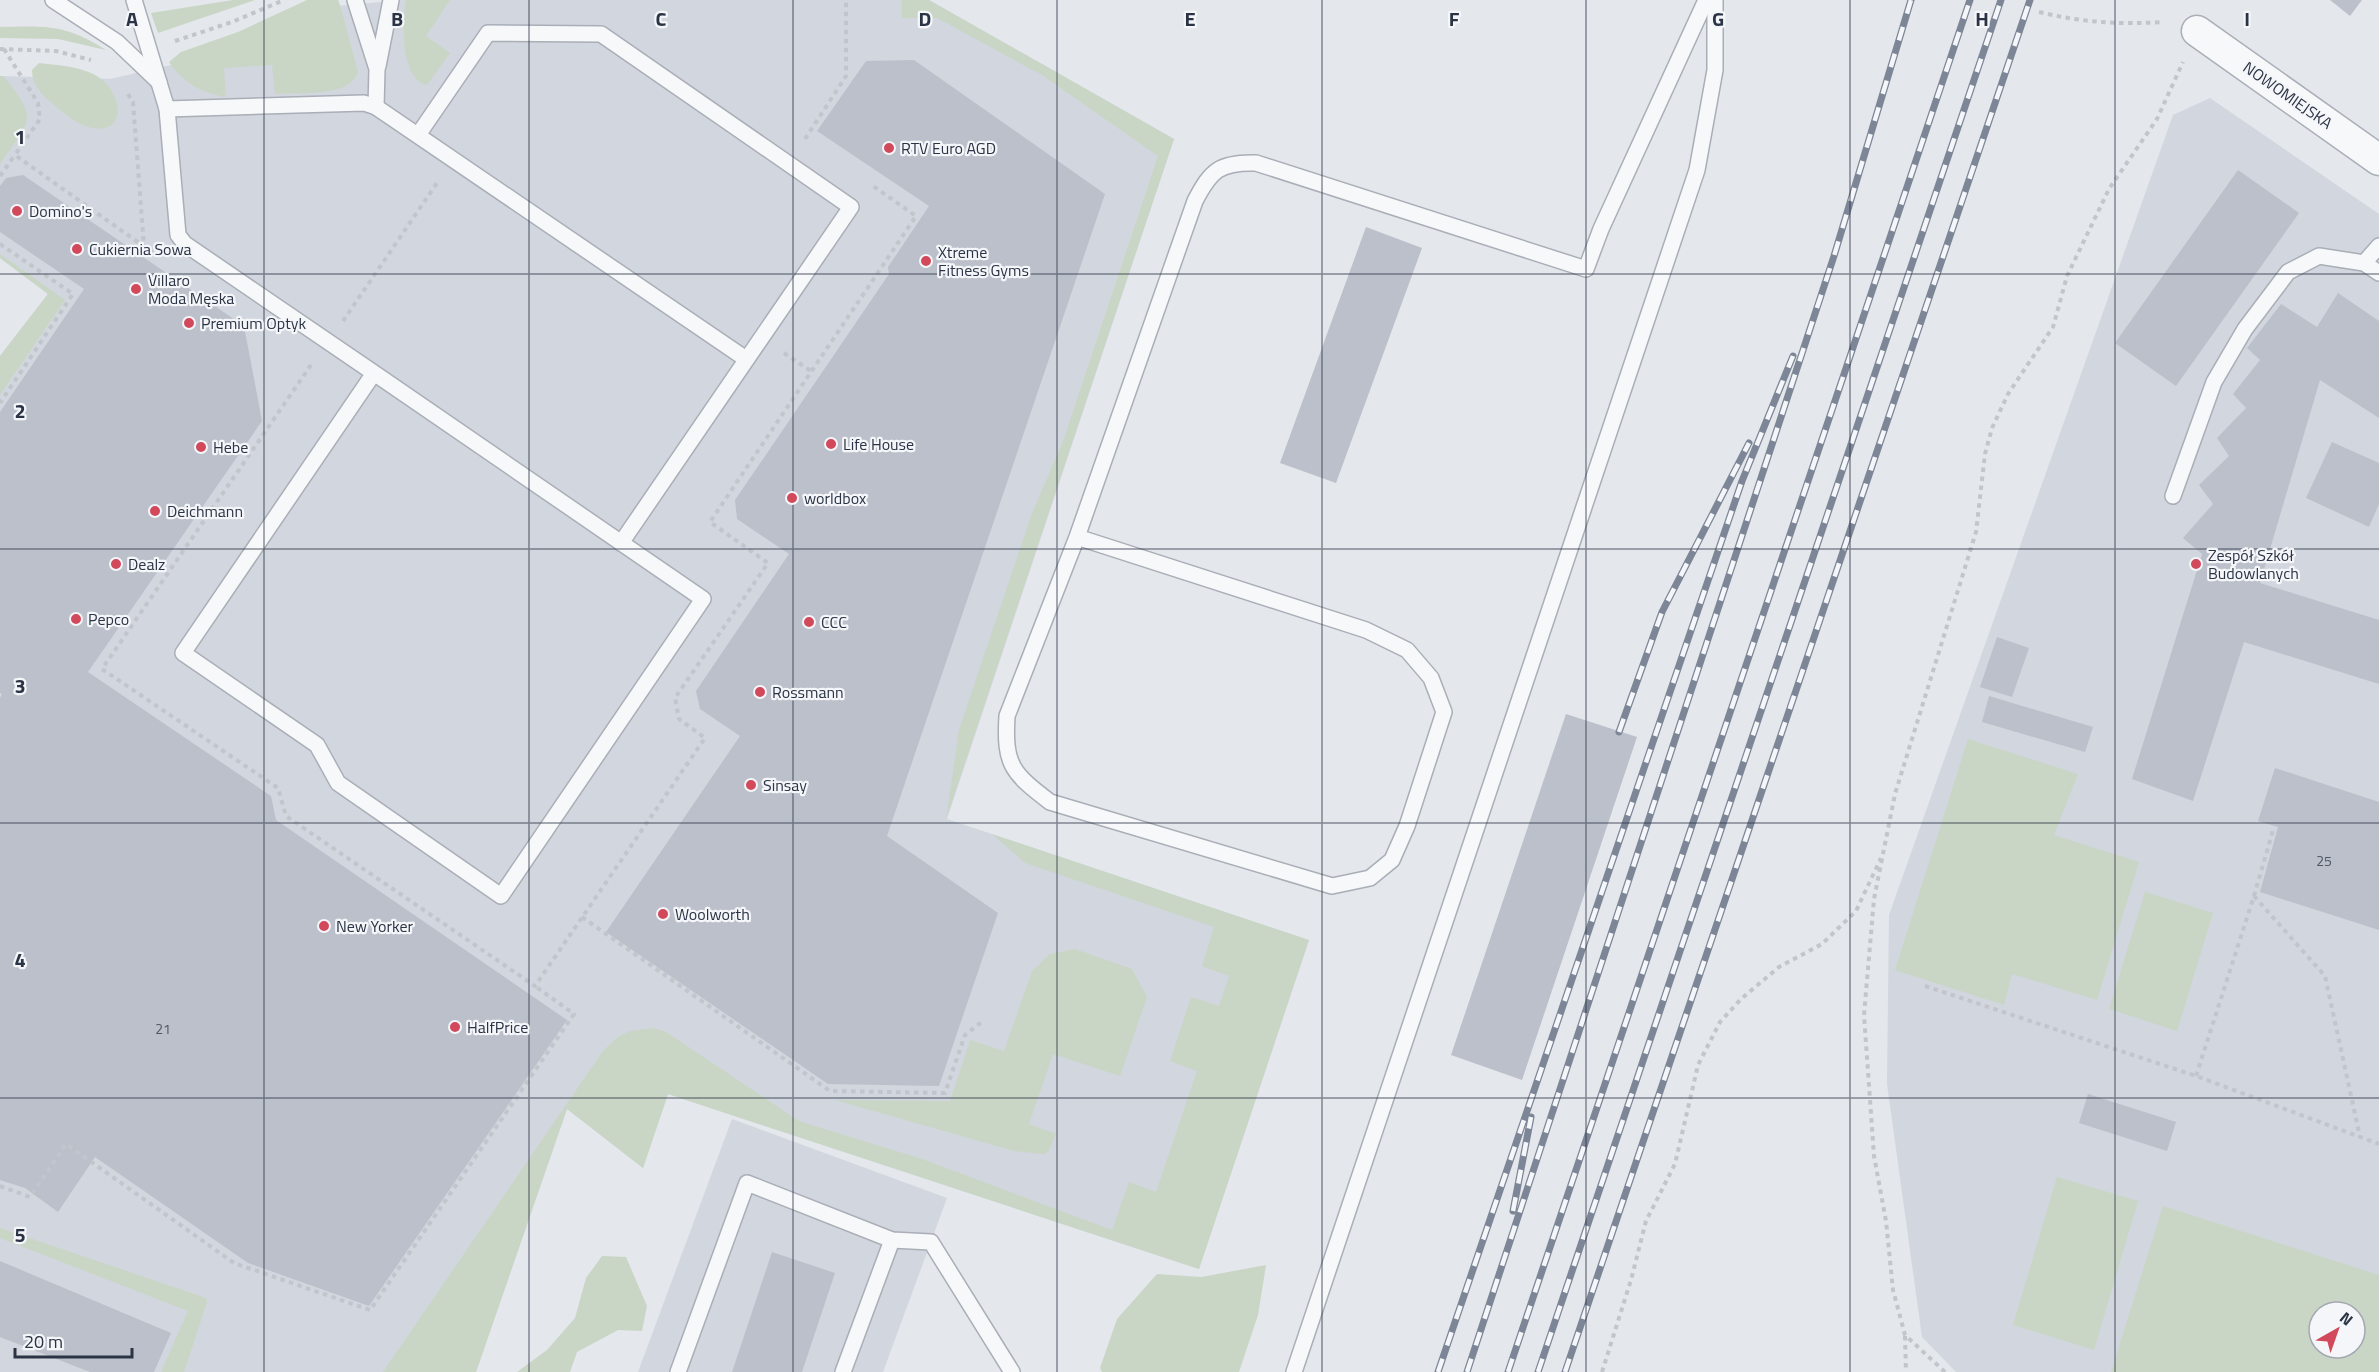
<svg xmlns="http://www.w3.org/2000/svg" width="2379" height="1372" font-family="'Titillium Web',sans-serif">
<style>
.built{fill:#d2d6de;fill-rule:evenodd}
.green{fill:#c9d6c5;fill-rule:evenodd}
.building{fill:#bbc0ca}
.lines{fill:none;stroke-linecap:round;stroke-linejoin:round}
.service-casing{stroke:#a9aeb7;stroke-width:18}
.minor-casing{stroke:#a9aeb7;stroke-width:33}
.path{stroke:#c2c5cb;stroke-width:4;stroke-dasharray:4.5 4.5;stroke-linecap:butt}
.service{stroke:#f7f8fa;stroke-width:15}
.minor{stroke:#f7f8fa;stroke-width:30}
.rail-casing{stroke:#7d8696;stroke-width:7}
.rail{stroke:#f4f6f9;stroke-width:4.5;stroke-dasharray:14;stroke-linecap:butt}
.grid{fill:none;stroke:#2b3445;stroke-width:1.5;stroke-opacity:0.55}
.poi-dot{fill:#d1495b;stroke:#f4f6f9;stroke-width:2}
.labels{text-anchor:middle;dominant-baseline:central;stroke-width:4.5;stroke-linejoin:round;paint-order:stroke}
.number-label{font-size:14px;fill:#4f5766}
.street-label{font-size:16px;fill:#2b3445;stroke:#f4f6f9}
.poi-label{font-size:16px;fill:#2b3445;stroke:#f4f6f9;text-anchor:start}
.grid-label{font-size:20px;text-anchor:middle;font-weight:bold;fill:#2b3445;stroke:#f4f6f9;stroke-width:4.5;stroke-linejoin:round;paint-order:stroke}
</style>
<rect width="100%" height="100%" fill="#e4e7ec"/>
<g class="built">
<polygon points="403,0 929,0 1174,139 947,819 1309,940 1199,1269 668,1094 643,1168 567,1109 476,1372 0,1372 0,356 48,294 0,258 0,76 110,79 171,65 326,7"/>
<path d="M2210 98 2379 214V1372H1956L1922 1337 1887 1084 1889 915 2173 115ZM2319 1312H2355V1348H2319Z"/>
<polygon points="732,1119 947,1198 883,1372 638,1372"/>
</g>
<g class="green">
<polygon points="233,0 255,0 158,33 151,13"/>
<path d="M307 0H338L340 5 358 72C350 98 299 92 275 94L272 65 224 68 226 97C202 93 183 83 169 62L181 52 238 32Z"/>
<path d="M406 0H450L426 36 450 53 427 85C399 77 403 22 406 0Z"/>
<polygon points="902,0 929,0 1174,139 946,819 959,730 1032,513 1062,444 1158,156 1042,75 937,18 902,18"/>
<path d="M0 27C47 26 65 24 106 50L58 39 0 38Z"/>
<path d="M39 63C56 65 77 66 93 74 120 86 132 134 92 128 77 125 64 113 53 104 42 95 32 85 32 70Z"/>
<path d="M0 76H3C40 120 30 120 0 164Z"/>
<polygon points="0,254 65,300 0,395 0,356 48,294 0,258"/>
<polygon points="1968,739 2078,774 2054,835 2139,862 2097,1000 2012,974 2004,1005 1895,970"/>
<polygon points="992,834 1309,940 1199,1269 668,1094 643,1168 567,1109 476,1372 383,1372 603,1051 618,1037 630,1031 654,1028 666,1032 799,1121 922,1159 1112,1230 1129,1182 1156,1192 1197,1071 1170,1061 1191,997 1219,1006 1229,976 1202,966 1214,927 1025,863"/>
<polygon points="2145,892 2213,913 2177,1031 2109,1009"/>
<polygon points="1075,949 1132,969 1147,997 1120,1076 1053,1054 1029,1124 1056,1134 1048,1152 1044,1154 1014,1151 835,1100 950,1101 970,1040 1004,1051 1032,971 1050,954"/>
<polygon points="2057,1177 2138,1201 2094,1350 2013,1325"/>
<path d="M2163 1206 2379 1275V1372H2111ZM2319 1312H2355V1348H2319Z"/>
<polygon points="0,1228 206,1298 207,1302 184,1372 161,1372 188,1311 0,1238"/>
<polygon points="602,1256 626,1257 647,1306 642,1331 618,1330 577,1352 570,1372 517,1372 547,1350 575,1318 586,1278"/>
<polygon points="1266,1265 1258,1315 1239,1372 1102,1372 1100,1368 1117,1319 1157,1274 1201,1277"/>
</g>
<g class="building">
<polygon points="2330,0 2362,0 2350,16"/>
<polygon points="914,60 1105,194 887,836 998,913 939,1086 828,1084 606,932 740,736 700,709 696,691 789,554 737,519 735,500 889,274 888,267 929,206 817,131 866,61"/>
<polygon points="2238,170 2299,213 2176,386 2115,343"/>
<polygon points="23,175 244,326 262,421 88,672 271,796 276,820 567,1020 369,1306 248,1263 95,1157 58,1212 25,1188 0,1180 0,698 2,694 0,693 0,412 84,289 0,232 0,186 6,178"/>
<polygon points="1366,227 1422,248 1336,483 1280,463"/>
<polygon points="2338,293 2379,321 2379,418 2320,380 2260,583 2379,620 2379,684 2244,642 2193,801 2132,779 2202,554 2183,538 2213,504 2199,485 2229,456 2217,438 2246,408 2233,394 2260,360 2247,348 2281,304 2317,327"/>
<polygon points="2332,442 2379,463 2379,504 2369,527 2306,498"/>
<polygon points="1997,637 2029,648 2012,697 1980,687"/>
<polygon points="1989,696 2093,727 2085,752 1982,722"/>
<polygon points="1566,714 1637,737 1522,1080 1451,1055"/>
<polygon points="2275,768 2379,802 2379,930 2260,892 2278,827 2258,821"/>
<polygon points="2088,1094 2176,1122 2167,1151 2079,1123"/>
<polygon points="772,1252 835,1273 802,1372 732,1372"/>
<polygon points="0,1261 171,1333 154,1372 90,1372 0,1337"/>
</g>
<g class="lines">
<g class="service-casing">
<g id="service">
<polyline points="53,0 117,42 159,82"/>
<polyline points="134,0 167,109 178,235 185,244 374,373 703,599 501,896 338,783 317,745 183,653 374,373"/>
<polyline points="355,0 377,69 376,107"/>
<polyline points="378,66 391,0"/>
<polyline points="167,109 364,103 376,107 746,359"/>
<polyline points="418,135 488,33 601,34 851,207 621,543"/>
<polyline points="2364,263 2379,246"/>
<polyline points="2173,496 2214,382 2245,329 2288,272 2319,256 2364,263 2379,273"/>
<path d="M1077 537 1366 630 1407 650 1431 678 1444 712 1407 826 1392 860 1370 878 1332 886 1050 802C1012 773 1004 765 1007 716L1077 537 1195 201C1211 170 1220 162 1256 163L1586 269 1601 229 1706 0"/>
<polyline points="678,1372 747,1183 892,1240 931,1242 1012,1372"/>
<polyline points="843,1372 892,1240"/>
<polyline points="1294,1372 1697,170 1715,70 1715,0"/>
</g>
</g>
<g class="minor-casing">
<polyline id="minor" points="2197,31 2379,160"/>
</g>
<g class="path">
<path d="M2039 12C2081 22 2119 25 2163 22"/>
<polyline points="175,41 232,22 284,0"/>
<polyline points="0,49 56,51 91,60"/>
<polyline points="4,49 38,103 40,119 15,155 156,255"/>
<polyline points="128,94 133,102 144,247"/>
<polyline points="805,139 846,76 846,0"/>
<polyline points="0,176 15,155"/>
<polyline points="0,244 73,294 0,403"/>
<polyline points="343,321 437,183"/>
<polyline points="784,353 811,371"/>
<polyline points="311,365 102,669 278,788 286,816 535,986 705,738 679,719 675,698 768,563 710,522 916,216 873,186"/>
<polyline points="2254,896 2325,976 2360,1137"/>
<polyline points="582,917 830,1091 945,1093 965,1035 983,1021"/>
<polyline points="1925,986 2196,1076 2379,1144"/>
<polyline points="2196,1076 2254,896 2273,830"/>
<polyline points="0,1186 30,1197 66,1144 234,1263 370,1310 574,1014 535,986"/>
<polyline points="1905,1336 1906,1372"/>
<polyline points="1602,1372 1631,1280 1646,1221 1675,1164 1698,1065 1720,1022 1741,999 1779,967 1822,944 1856,911 1881,858"/>
<polyline points="1945,1372 1905,1335 1893,1290 1886,1221 1874,1156 1864,1015 1874,899 1895,794 1976,532 1985,454 1992,428 2008,394 2053,327 2067,276 2109,189 2157,119 2183,62"/>
</g>
<use href="#service" class="service"/>
<use href="#minor" class="minor"/>
<g class="rail-casing">
<g id="rail">
<polyline points="1619,732 1662,612 1749,443"/>
<polyline points="1513,1211 1531,1117"/>
<polyline points="1438,1372 1742,481 1793,356"/>
<polyline points="1467,1372 1834,256 1911,0"/>
<polyline points="1508,1372 1970,0"/>
<polyline points="1538,1372 2001,0"/>
<polyline points="1565,1372 2030,0"/>
</g>
</g>
<use href="#rail" class="rail"/>
</g>
<path class="grid" d="M264 0V1372M529 0V1372M793 0V1372M1057 0V1372M1322 0V1372M1586 0V1372M1850 0V1372M2115 0V1372M0 274H2379M0 549H2379M0 823H2379M0 1098H2379"/>
<g class="poi-dot">
<circle cx="889" cy="148" r="6"/>
<circle cx="17" cy="211" r="6"/>
<circle cx="77" cy="249" r="6"/>
<circle cx="926" cy="261" r="6"/>
<circle cx="136" cy="289" r="6"/>
<circle cx="189" cy="323" r="6"/>
<circle cx="831" cy="444" r="6"/>
<circle cx="201" cy="447" r="6"/>
<circle cx="792" cy="498" r="6"/>
<circle cx="155" cy="511" r="6"/>
<circle cx="116" cy="564" r="6"/>
<circle cx="2196" cy="564" r="6"/>
<circle cx="76" cy="619" r="6"/>
<circle cx="809" cy="622" r="6"/>
<circle cx="760" cy="692" r="6"/>
<circle cx="751" cy="785" r="6"/>
<circle cx="663" cy="914" r="6"/>
<circle cx="324" cy="926" r="6"/>
<circle cx="455" cy="1027" r="6"/>
</g>
<g class="labels">
<g class="number-label">
<text x="2324" y="860">25</text>
<text x="163" y="1028">21</text>
</g>
<g class="street-label">
<text transform="translate(2288 95) rotate(35)">NOWOMIEJSKA</text>
</g>
<g class="poi-label">
<text x="901" y="148">RTV Euro AGD</text>
<text x="29" y="211">Domino's</text>
<text x="89" y="249">Cukiernia Sowa</text>
<text x="938" y="252">Xtreme<tspan x="938" dy="18">Fitness Gyms</tspan></text>
<text x="148" y="280">Villaro<tspan x="148" dy="18">Moda Męska</tspan></text>
<text x="201" y="323">Premium Optyk</text>
<text x="843" y="444">Life House</text>
<text x="213" y="447">Hebe</text>
<text x="804" y="498">worldbox</text>
<text x="167" y="511">Deichmann</text>
<text x="2208" y="555">Zespół Szkół<tspan x="2208" dy="18">Budowlanych</tspan></text>
<text x="128" y="564">Dealz</text>
<text x="88" y="619">Pepco</text>
<text x="821" y="622">CCC</text>
<text x="772" y="692">Rossmann</text>
<text x="763" y="785">Sinsay</text>
<text x="675" y="914">Woolworth</text>
<text x="336" y="926">New Yorker</text>
<text x="467" y="1027">HalfPrice</text>
</g>
</g>
<g class="grid-label">
<text x="132" y="26">A</text>
<text x="397" y="26">B</text>
<text x="661" y="26">C</text>
<text x="925" y="26">D</text>
<text x="1190" y="26">E</text>
<text x="1454" y="26">F</text>
<text x="1718" y="26">G</text>
<text x="1982" y="26">H</text>
<text x="2247" y="26">I</text>
<text x="20" y="144">1</text>
<text x="20" y="418">2</text>
<text x="20" y="693">3</text>
<text x="20" y="967">4</text>
<text x="20" y="1242">5</text>
</g>
<g transform="translate(2337 1330) rotate(40)"><circle r="28" fill="#f4f6f9" stroke="#a4a8b1" stroke-width="1.5"/>
<path d="M0-4.5L10 22L0 15L-10 22Z" fill="#d1495b"/>
<text y="-9" font-size="16" font-weight="bold" text-anchor="middle" fill="#2b3445">N</text>
</g>
<path d="M15 1348v9h117v-9" fill="none" stroke="#2b3445" stroke-width="3"/>
<text x="24" y="1348" font-size="18" fill="#2b3445" stroke="#f4f6f9" stroke-width="4.5" paint-order="stroke">20 m</text>
</svg>
